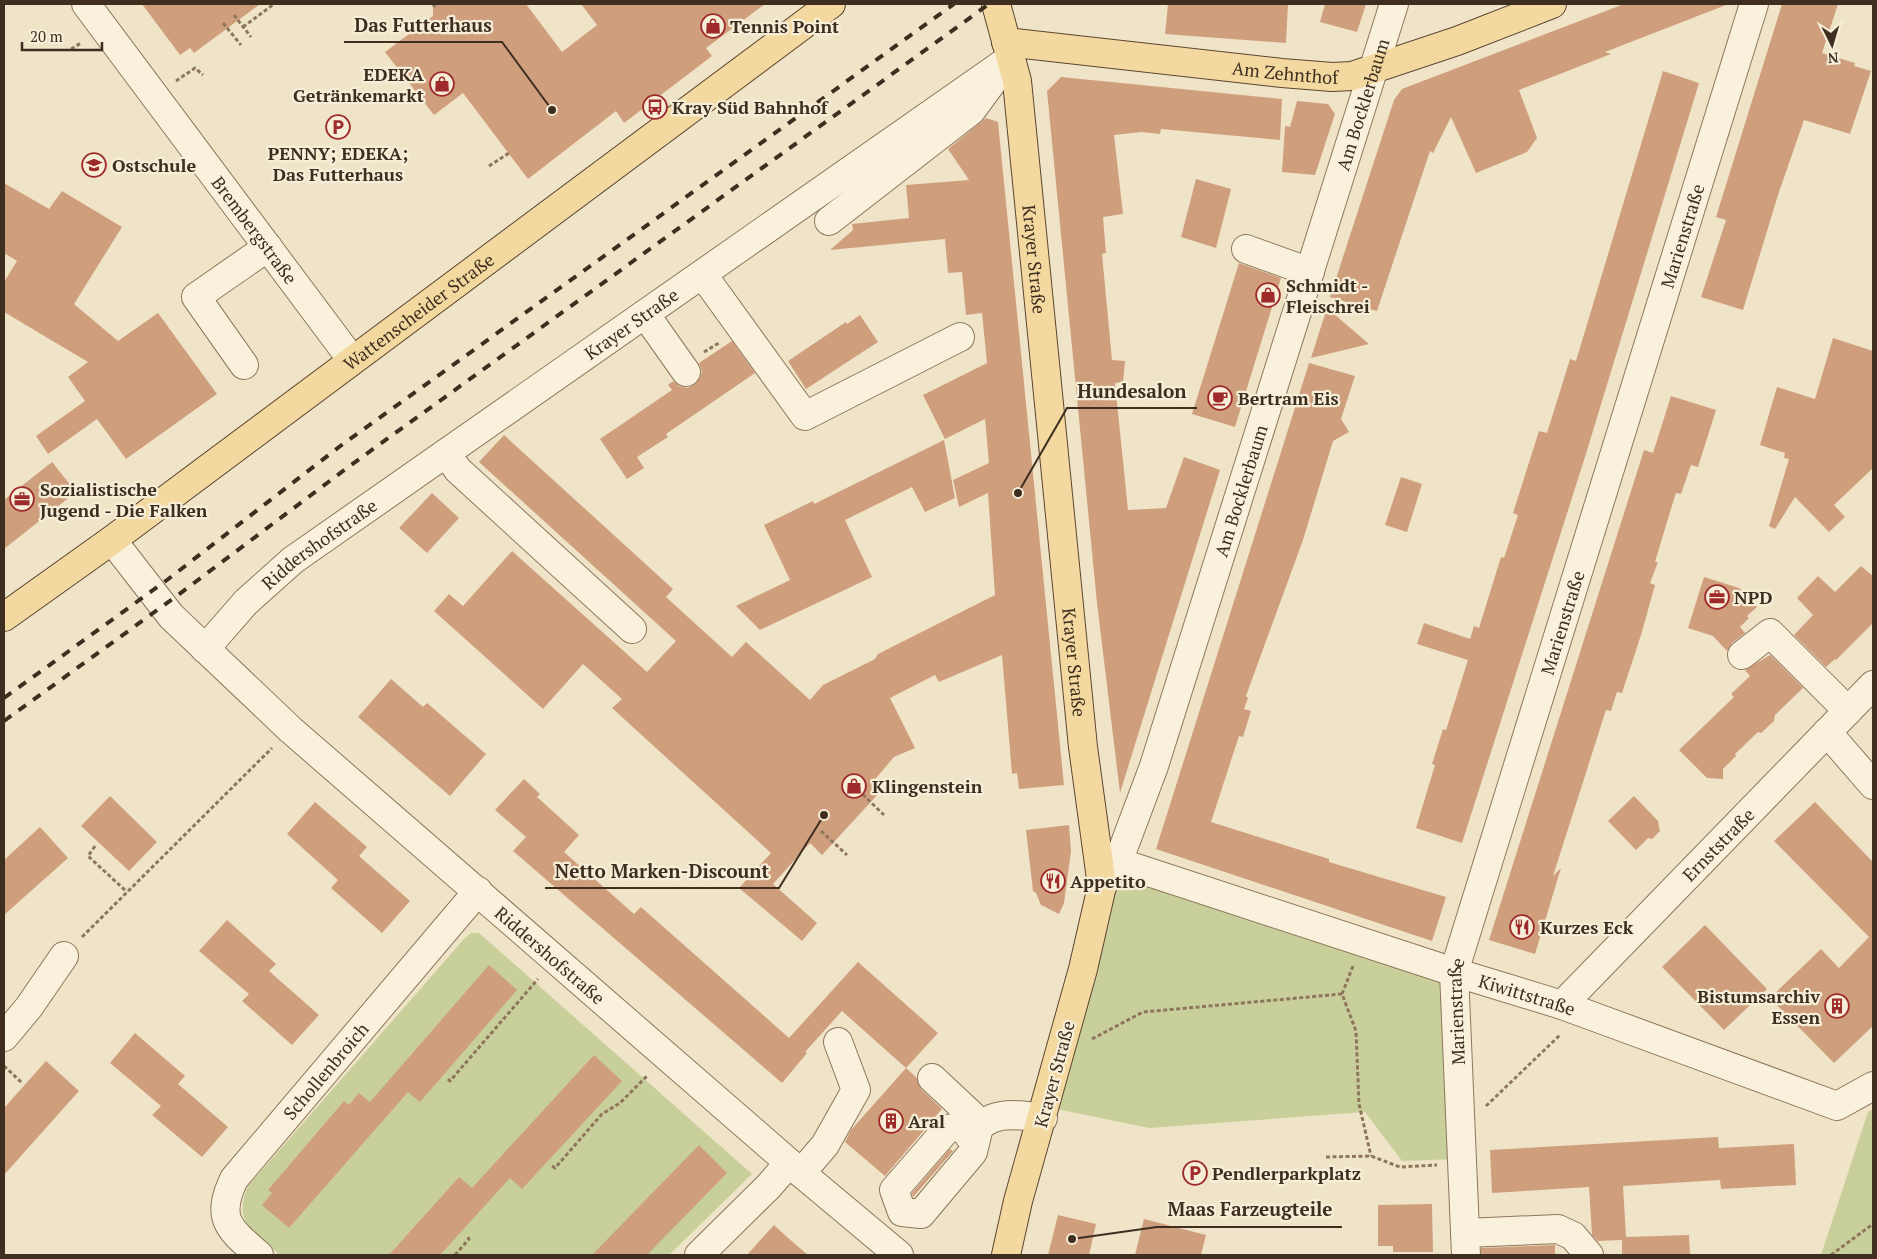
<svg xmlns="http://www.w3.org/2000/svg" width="1877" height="1259" font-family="'PT Serif',serif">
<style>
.green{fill:#c9cf9b}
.building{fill:#cf9f7d}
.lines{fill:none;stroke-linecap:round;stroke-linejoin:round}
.minor-casing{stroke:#8d765c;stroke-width:30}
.major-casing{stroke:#5b4430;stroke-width:30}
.path{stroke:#8d765c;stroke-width:3;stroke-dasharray:4 2.5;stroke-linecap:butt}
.minor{stroke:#faf1dc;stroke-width:28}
.major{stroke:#f3d9a0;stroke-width:28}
.rail{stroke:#3d2e20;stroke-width:4;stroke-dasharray:9 9;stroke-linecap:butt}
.labels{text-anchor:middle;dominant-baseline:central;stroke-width:4.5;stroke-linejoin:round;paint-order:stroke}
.poi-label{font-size:18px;font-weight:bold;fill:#3d2e20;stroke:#f7eed8;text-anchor:start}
.street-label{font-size:18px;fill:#3d2e20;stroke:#f7eed8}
.leader{fill:none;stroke:#3d2e20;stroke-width:2}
.callout-dot{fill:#3d2e20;stroke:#f7eed8;stroke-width:2}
.callout-label{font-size:19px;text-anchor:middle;font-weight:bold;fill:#3d2e20;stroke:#f7eed8;stroke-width:4.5;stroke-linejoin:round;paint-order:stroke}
</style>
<rect width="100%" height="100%" fill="#f0e4c8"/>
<g class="green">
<polygon points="1120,865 1450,975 1457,1159 1402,1161 1365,1112 1149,1128 1052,1108"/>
<path d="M471 933H479L752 1174 669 1255H280C254 1233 232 1223 248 1186L464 939Z"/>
<polygon points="1873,1109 1873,1255 1821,1255 1868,1112"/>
</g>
<g class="building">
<polygon points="142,4 260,4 194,53 190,48 180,55"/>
<polygon points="433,4 526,4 562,52 597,25 581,4 765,4 706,48 712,56 624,123 616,111 528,179 463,93 434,115 385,52 433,16"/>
<polygon points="1168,4 1288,4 1286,43 1165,34"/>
<polygon points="1325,4 1366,4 1357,32 1320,22"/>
<polygon points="1624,4 1726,5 1605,52 1611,54 1519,90 1537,138 1527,152 1476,173 1451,117 1433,153 1430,151 1377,311 1330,297 1394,100 1402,89"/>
<polygon points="1782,4 1838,4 1822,53 1855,63 1854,66 1871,71 1850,134 1804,120 1778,195 1743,310 1701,297 1726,220 1716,217"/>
<polygon points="1663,71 1699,83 1585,457 1462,843 1416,828 1435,765 1432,764 1443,729 1446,730 1468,660 1417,644 1424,623 1470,639 1474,626 1479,628 1501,557 1504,558 1518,515 1513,513 1539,431 1547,433 1570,359 1576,361"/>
<polygon points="1061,77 1282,99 1280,140 1161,129 1160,134 1141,132 1114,135 1123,214 1103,217 1106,253 1102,254 1112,360 1125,361 1123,382 1115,383 1128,510 1166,508 1184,457 1220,470 1120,793 1097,603 1047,91"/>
<polygon points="1297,101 1328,104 1335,114 1315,175 1282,172 1285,126 1290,127"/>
<polygon points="986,118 998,122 1064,785 1019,789 1017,773 1012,774 1002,655 939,682 935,675 890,698 915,748 894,757 871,784 880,792 822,855 810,843 773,884 817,923 802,941 739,888 771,853 612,708 622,699 583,664 543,709 434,611 449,594 463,606 512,551 647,672 676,641 479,462 504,435 673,589 666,597 732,657 746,642 810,700 823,685 875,659 878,654 995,595 988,493 959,507 953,480 989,463 985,419 945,439 923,395 987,363 982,313 966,315 962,272 948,273 945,239 830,250 853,230 852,224 909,218 906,185 969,180 948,149"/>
<polygon points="1196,179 1231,189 1216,248 1181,237"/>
<polygon points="4,183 49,209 62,191 122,227 74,304 118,341 158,313 217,394 126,459 97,419 48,454 36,436 85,401 68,377 88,362 4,312 4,282 17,261 4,253"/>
<polygon points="1239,263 1281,278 1235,427 1192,414"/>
<polygon points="1327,308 1369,344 1311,358"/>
<polygon points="860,315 878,342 806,389 788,361 846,322 847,324"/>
<polygon points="1833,338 1873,351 1873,468 1834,505 1845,517 1829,532 1795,497 1775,529 1769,526 1789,459 1784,458 1785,453 1760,445 1777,387 1815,399"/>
<polygon points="732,341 755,373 666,434 668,437 637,457 644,468 627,479 600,439 672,390 668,385 673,381 679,386 687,388 695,384 700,378 702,371 699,363"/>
<polygon points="1309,363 1355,376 1341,419 1349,432 1333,441 1303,540 1246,696 1248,698 1244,709 1251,711 1243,737 1239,736 1211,822 1329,859 1329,862 1446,897 1432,941 1156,849"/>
<polygon points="1671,396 1716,410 1698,467 1691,465 1681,494 1676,493 1670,512 1655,562 1658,562 1650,583 1655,585 1641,635 1622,693 1617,692 1611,711 1606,710 1553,876 1561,868 1535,954 1489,940 1644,450 1653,453"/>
<polygon points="944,440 955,498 925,512 912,487 845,520 872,577 760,630 736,606 790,580 764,525 813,501 814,504"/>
<polygon points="52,462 76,492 4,549 4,500"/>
<polygon points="1401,477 1422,484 1407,532 1385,525"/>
<polygon points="432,493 459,518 427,553 399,528"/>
<polygon points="1861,566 1873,576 1873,623 1836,660 1835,659 1826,667 1794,635 1813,615 1797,598 1818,576 1835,592"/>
<polygon points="1704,577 1739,588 1757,607 1747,616 1749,618 1740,627 1745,633 1732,643 1727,651 1713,636 1688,628"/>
<polygon points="1770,655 1803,688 1775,715 1774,721 1761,733 1758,732 1735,754 1736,756 1723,769 1723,779 1707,778 1679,750 1734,697 1731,694 1750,676 1745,670"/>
<polygon points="391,679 423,707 427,703 486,754 450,796 358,717"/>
<polygon points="524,779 540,794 537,797 579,835 564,852 634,914 641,907 789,1038 858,962 938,1033 906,1068 842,1011 805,1052 807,1053 782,1083 513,851 526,837 495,810"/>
<polygon points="110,796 157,842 129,871 81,826"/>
<polygon points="1634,796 1658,821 1660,831 1652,839 1648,838 1636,850 1608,821"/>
<polygon points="315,802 367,847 359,856 410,901 382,933 331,888 338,880 287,834"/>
<polygon points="1815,802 1873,862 1873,1026 1834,1063 1770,998 1821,949 1839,968 1869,937 1774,841"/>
<polygon points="1069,825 1071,851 1064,903 1059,914 1041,905 1036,893 1033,891 1026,830"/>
<polygon points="40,827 68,858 4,915 4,860"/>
<polygon points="227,920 276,964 269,971 319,1015 292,1045 242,1001 249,994 199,951"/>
<polygon points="1705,925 1767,989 1724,1030 1662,967"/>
<polygon points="489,965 517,990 420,1102 408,1092 289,1228 262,1205 272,1193 268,1190 344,1101 349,1105 359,1093 370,1102"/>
<polygon points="135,1033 185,1076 178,1084 228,1127 202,1157 152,1115 161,1106 110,1063"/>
<polygon points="594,1055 622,1081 522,1189 510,1178 440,1255 389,1255 459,1177 472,1188"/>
<polygon points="46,1061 79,1091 4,1175 4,1108"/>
<polygon points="906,1068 917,1078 921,1089 942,1109 885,1176 845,1142 851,1130"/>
<polygon points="1718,1137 1719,1148 1794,1144 1796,1185 1721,1189 1720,1180 1623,1186 1626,1237 1689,1235 1690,1255 1622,1255 1622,1240 1598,1241 1592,1235 1589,1187 1492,1193 1490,1150"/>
<polygon points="699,1145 727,1173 647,1255 592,1255"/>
<polygon points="950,1149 953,1151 913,1197 912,1193"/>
<polygon points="1432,1204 1433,1252 1393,1252 1393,1246 1378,1246 1378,1205"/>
<polygon points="1058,1215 1096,1224 1089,1255 1048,1255"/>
<polygon points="1144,1219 1206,1235 1201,1255 1135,1255"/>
<polygon points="774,1225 787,1237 808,1255 747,1255"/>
<polygon points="1555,1245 1555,1255 1481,1255 1481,1248"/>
</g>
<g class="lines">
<g class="minor-casing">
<g id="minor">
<path id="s1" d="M86 4 352 360"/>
<polyline points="829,221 971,111 996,77"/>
<polyline points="1246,249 1310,272"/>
<polyline points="703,275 805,416 960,337"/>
<polyline points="645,314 686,372"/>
<polyline points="244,365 196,297 268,247"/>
<polyline points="446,453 458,470 632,629"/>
<path id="s2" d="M112 540 171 616 291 730 801 1173 899 1255"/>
<path id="s3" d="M205 649 246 602 293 560 1011 58"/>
<polyline points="1742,655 1770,633 1848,711"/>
<polyline points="1827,732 1873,785"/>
<path id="s4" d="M1118 862 1454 972 1562 1005 1837 1106 1873 1086"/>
<path id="s5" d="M1102 886 1118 862 1154 766 1394 4"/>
<path id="s6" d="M1562 1005 1873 685"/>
<polyline points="4,1037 29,1007 64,956"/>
<polyline points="932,1078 980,1123"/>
<polygon points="980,1123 973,1152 921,1214 902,1212 894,1190 947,1129"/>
<path d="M969 1136C991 1110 1012 1114 1043 1118"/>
<polyline points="801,1173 825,1145 856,1090 838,1042"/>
<polyline points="1465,1233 1558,1229 1573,1236 1589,1255"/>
<path id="s7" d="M259 1255C229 1229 215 1219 234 1179L478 891"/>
<polyline points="699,1255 768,1187 789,1163"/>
<path id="s8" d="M1466 1255 1454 972 1754 4"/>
</g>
</g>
<g class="major-casing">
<g id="major">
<path id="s9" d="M996 4 1017 81 1083 747 1102 886 1083 969 1018 1201 1006 1255"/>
<path id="s10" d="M1006 42 1282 73 1332 77 1352 76 1457 41 1552 4"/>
<path id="s11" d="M4 617 112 540 831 4"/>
</g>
</g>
<g class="path">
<polyline points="433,4 435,7"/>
<polyline points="234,15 251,37"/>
<polyline points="223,23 241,45"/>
<polyline points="243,27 274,4"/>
<polyline points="71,49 81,43"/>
<polyline points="176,81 195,68 203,75"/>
<polyline points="489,166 509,153"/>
<polyline points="704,352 719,343"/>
<polyline points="858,790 884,815"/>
<polyline points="821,831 847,855"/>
<polyline points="95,846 88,856 127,892"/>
<polyline points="82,937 272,748"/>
<polyline points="1342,994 1353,966"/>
<polyline points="1092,1039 1143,1012 1342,994 1356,1031 1359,1104 1371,1156"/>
<polyline points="4,1066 22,1083"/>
<polyline points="448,1079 450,1081 538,979"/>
<polyline points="1486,1106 1561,1034"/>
<polyline points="1326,1157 1371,1156 1400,1167 1437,1165"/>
<polyline points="552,1166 555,1168 602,1114 620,1103 647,1076"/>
<polyline points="455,1255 469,1239 467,1236"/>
<polyline points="1831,1255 1873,1224"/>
</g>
<use href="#minor" class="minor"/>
<use href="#major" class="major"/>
<g class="rail">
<polyline points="4,698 167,580 339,447 954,4"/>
<polyline points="4,721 178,595 351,465 989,4"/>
</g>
</g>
<defs>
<g id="shop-ring" transform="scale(1.25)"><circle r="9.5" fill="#f7eed8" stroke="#9e2a2b" stroke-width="1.5"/><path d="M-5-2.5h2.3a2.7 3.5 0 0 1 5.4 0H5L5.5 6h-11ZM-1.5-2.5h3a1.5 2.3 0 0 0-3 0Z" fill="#9e2a2b"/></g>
<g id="bus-ring" transform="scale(1.25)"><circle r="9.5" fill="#f7eed8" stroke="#9e2a2b" stroke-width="1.5"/><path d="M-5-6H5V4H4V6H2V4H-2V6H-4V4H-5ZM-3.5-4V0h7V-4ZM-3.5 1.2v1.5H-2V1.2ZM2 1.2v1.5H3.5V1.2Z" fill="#9e2a2b"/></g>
<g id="parking-ring" transform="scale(1.25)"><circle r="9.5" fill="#f7eed8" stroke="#9e2a2b" stroke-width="1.5"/><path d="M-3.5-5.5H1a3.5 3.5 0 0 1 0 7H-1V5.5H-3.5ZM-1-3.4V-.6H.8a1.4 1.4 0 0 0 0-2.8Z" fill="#9e2a2b"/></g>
<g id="school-ring" transform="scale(1.25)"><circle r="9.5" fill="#f7eed8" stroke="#9e2a2b" stroke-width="1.5"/><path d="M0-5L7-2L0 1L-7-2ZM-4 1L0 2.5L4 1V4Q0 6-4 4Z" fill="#9e2a2b"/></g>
<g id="cafe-ring" transform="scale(1.25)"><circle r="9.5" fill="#f7eed8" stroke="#9e2a2b" stroke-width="1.5"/><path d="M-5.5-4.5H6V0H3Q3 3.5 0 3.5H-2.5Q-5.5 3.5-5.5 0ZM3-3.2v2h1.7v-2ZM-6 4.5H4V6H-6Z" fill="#9e2a2b"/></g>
<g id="office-ring" transform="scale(1.25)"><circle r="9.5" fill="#f7eed8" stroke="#9e2a2b" stroke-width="1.5"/><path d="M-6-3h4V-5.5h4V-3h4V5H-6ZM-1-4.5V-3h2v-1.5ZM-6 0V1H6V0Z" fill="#9e2a2b"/></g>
<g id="restaurant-ring" transform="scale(1.25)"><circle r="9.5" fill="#f7eed8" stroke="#9e2a2b" stroke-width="1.5"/><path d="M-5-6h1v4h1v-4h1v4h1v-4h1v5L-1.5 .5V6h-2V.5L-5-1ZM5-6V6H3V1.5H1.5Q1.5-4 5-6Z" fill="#9e2a2b"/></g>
<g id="building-ring" transform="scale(1.25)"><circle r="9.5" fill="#f7eed8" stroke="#9e2a2b" stroke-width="1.5"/><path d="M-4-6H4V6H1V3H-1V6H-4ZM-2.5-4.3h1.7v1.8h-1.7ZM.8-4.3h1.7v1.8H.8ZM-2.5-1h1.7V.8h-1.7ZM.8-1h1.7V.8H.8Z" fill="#9e2a2b"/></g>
</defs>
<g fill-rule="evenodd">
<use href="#shop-ring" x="713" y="26"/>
<use href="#shop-ring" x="442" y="84"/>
<use href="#bus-ring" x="655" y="107"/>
<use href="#parking-ring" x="338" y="127"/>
<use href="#school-ring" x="94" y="165"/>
<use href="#shop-ring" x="1268" y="295"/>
<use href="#cafe-ring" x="1220" y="398"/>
<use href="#office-ring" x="22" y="499"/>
<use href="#office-ring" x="1717" y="597"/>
<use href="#shop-ring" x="854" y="786"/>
<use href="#restaurant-ring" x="1053" y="881"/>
<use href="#restaurant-ring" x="1522" y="927"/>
<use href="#building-ring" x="1837" y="1006"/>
<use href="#building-ring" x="891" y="1121"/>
<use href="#parking-ring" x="1195" y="1173"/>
</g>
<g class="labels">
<g class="poi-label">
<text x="730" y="26">Tennis Point</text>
<text x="424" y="74" text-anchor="end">EDEKA<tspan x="424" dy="21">Getränkemarkt</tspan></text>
<text x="672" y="107">Kray Süd Bahnhof</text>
<text x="338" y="153" text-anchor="middle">PENNY; EDEKA;<tspan x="338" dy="21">Das Futterhaus</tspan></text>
<text x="112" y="165">Ostschule</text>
<text x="1286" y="285">Schmidt -<tspan x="1286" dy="21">Fleischrei</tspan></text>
<text x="1238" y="398">Bertram Eis</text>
<text x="40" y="489">Sozialistische<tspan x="40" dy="21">Jugend - Die Falken</tspan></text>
<text x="1734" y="597">NPD</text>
<text x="872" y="786">Klingenstein</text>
<text x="1070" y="881">Appetito</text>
<text x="1540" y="927">Kurzes Eck</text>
<text x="1820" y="996" text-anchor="end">Bistumsarchiv<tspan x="1820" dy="21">Essen</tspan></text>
<text x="908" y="1121">Aral</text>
<text x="1212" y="1173">Pendlerparkplatz</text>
</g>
<g class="street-label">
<text stroke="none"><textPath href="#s10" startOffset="281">Am Zehnthof</textPath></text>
<text stroke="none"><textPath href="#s5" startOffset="825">Am Bocklerbaum</textPath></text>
<text stroke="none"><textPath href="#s1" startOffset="282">Brembergstraße</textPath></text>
<text stroke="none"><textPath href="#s8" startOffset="1054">Marienstraße</textPath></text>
<text stroke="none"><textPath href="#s9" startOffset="259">Krayer Straße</textPath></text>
<text stroke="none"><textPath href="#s11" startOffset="515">Wattenscheider Straße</textPath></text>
<text stroke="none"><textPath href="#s3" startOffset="538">Krayer Straße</textPath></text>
<text stroke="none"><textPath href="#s5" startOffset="420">Am Bocklerbaum</textPath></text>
<text stroke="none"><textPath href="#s3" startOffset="156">Riddershofstraße</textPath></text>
<text stroke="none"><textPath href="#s8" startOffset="649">Marienstraße</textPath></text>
<text stroke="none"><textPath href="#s9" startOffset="664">Krayer Straße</textPath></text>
<text stroke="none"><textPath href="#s6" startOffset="224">Ernststraße</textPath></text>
<text stroke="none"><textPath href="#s2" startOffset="605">Riddershofstraße</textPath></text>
<text stroke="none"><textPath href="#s4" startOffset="430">Kiwittstraße</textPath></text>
<text stroke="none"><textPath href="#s8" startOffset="244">Marienstraße</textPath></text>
<text stroke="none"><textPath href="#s7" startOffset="232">Schollenbroich</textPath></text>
<text transform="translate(1054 1074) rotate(-75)">Krayer Straße</text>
</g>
</g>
<path class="leader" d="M552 110L502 42H344M1018 493L1067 408H1197M824 815L779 888H545M1072 1239L1157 1227H1342"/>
<g class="callout-dot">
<circle cx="552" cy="110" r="5"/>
<circle cx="1018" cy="493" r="5"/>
<circle cx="824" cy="815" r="5"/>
<circle cx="1072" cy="1239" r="5"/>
</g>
<g class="callout-label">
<text x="423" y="32">Das Futterhaus</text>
<text x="1132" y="398">Hundesalon</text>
<text x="662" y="878">Netto Marken-Discount</text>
<text x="1250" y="1216">Maas Farzeugteile</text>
</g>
<rect width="1877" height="1259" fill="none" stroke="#3d2e20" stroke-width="10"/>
<g transform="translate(1832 45) rotate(175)" stroke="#f7eed8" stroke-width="4" paint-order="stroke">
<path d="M0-4L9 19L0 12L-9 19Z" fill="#3d2e20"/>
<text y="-8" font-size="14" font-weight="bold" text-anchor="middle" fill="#3d2e20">N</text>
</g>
<path d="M22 42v8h80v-8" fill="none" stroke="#3d2e20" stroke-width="2.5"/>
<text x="30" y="42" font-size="15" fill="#3d2e20" stroke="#f7eed8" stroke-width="4" paint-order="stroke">20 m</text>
</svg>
